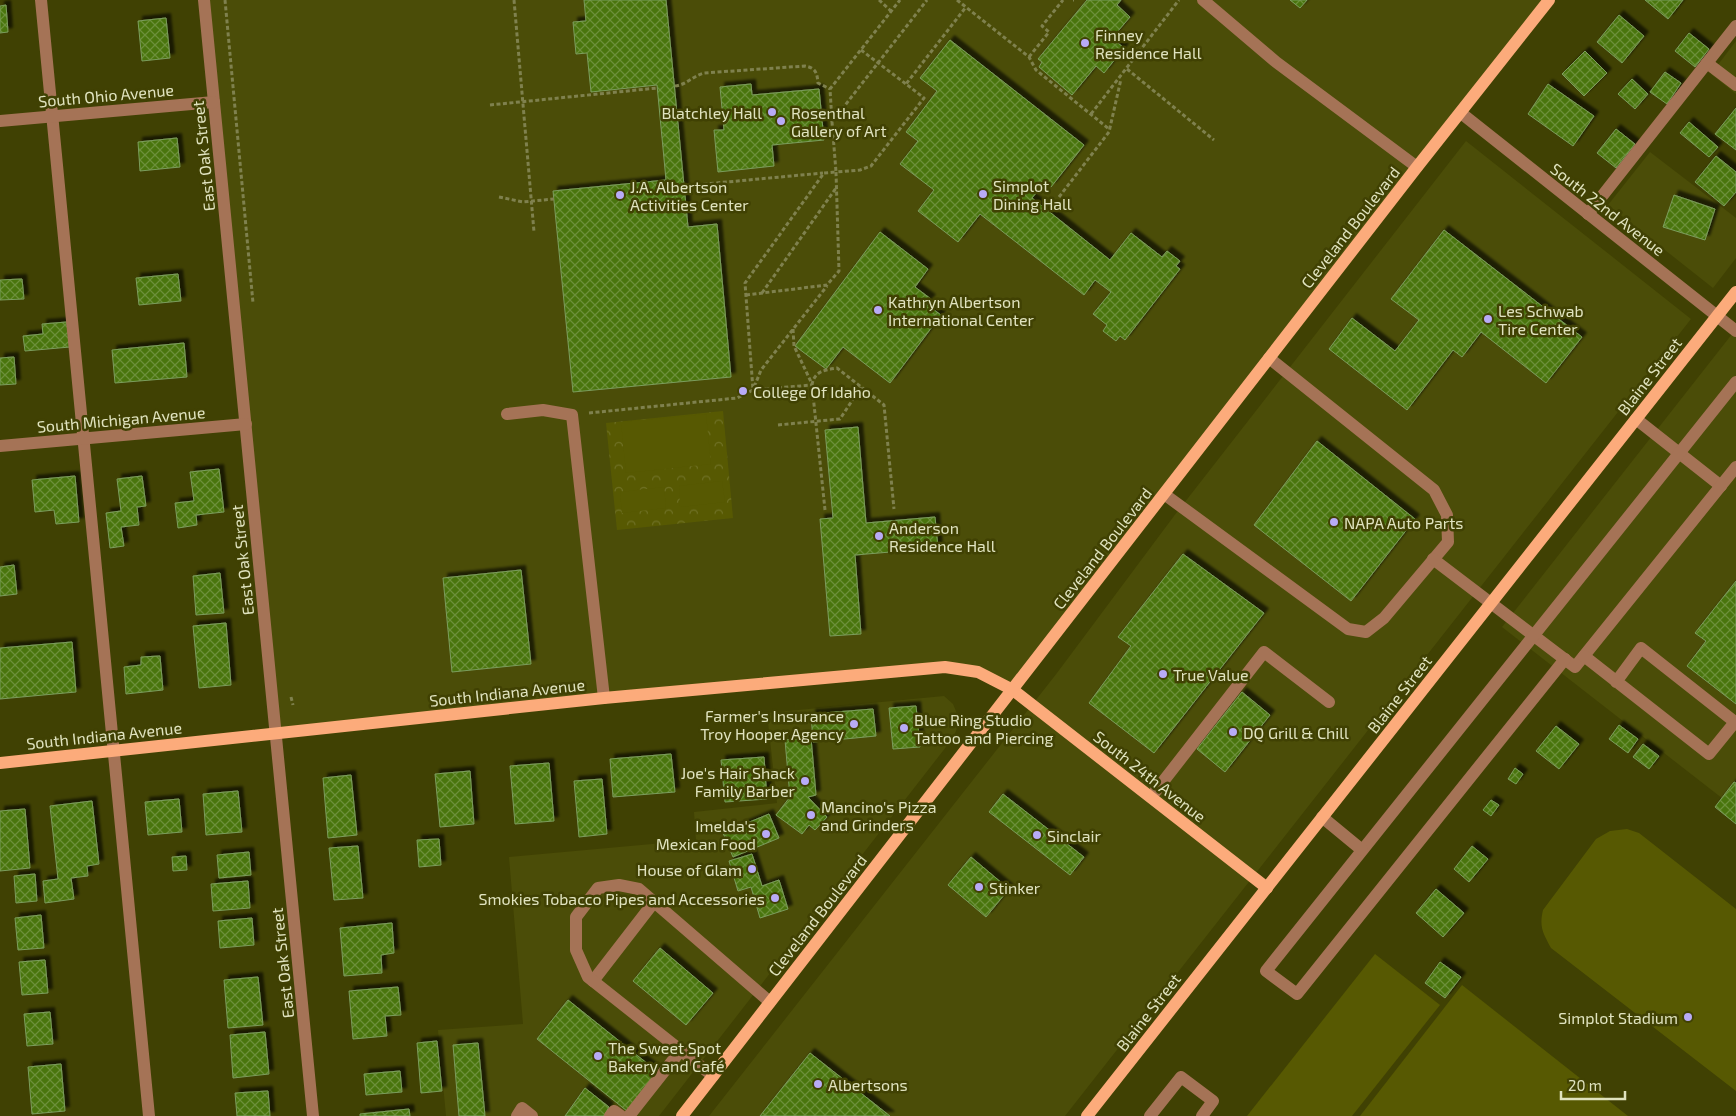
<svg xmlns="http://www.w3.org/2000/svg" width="1736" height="1116" font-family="'Exo 2',sans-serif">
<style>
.built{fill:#4b4d08}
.park{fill:url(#park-crowns)}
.pitch{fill:#575902}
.building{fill:url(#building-cross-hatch);stroke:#7b9d5d;filter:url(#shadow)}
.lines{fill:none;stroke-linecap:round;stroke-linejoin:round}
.path{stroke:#7f814e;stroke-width:3;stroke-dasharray:4 2.5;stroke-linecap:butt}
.minor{stroke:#a57356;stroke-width:12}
.major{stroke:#fcab7b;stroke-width:12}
.poi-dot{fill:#b8abf7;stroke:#404103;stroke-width:2}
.labels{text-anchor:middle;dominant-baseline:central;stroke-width:5;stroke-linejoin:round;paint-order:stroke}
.poi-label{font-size:16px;fill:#e0e3bf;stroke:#404103;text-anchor:start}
.street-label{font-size:16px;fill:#e0e3bf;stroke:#404103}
</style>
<defs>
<pattern id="park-crowns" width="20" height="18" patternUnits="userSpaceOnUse" patternTransform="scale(1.25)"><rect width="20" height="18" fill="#575902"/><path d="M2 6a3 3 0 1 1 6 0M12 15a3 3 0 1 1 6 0" fill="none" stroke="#6f7125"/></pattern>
<pattern id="building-cross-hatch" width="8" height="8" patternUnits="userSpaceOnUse" patternTransform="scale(1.25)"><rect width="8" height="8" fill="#49750d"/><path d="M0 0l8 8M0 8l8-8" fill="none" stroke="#6c8f3a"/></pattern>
<filter id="shadow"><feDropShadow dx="4.5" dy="-4.5" stdDeviation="1" flood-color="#0009"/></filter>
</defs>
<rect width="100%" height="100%" fill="#404103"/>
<g class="built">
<polygon points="204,0 1549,0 1013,690 945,667 276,733"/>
<polygon points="1736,41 1736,94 1711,74"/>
<polygon points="1466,141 1691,319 1065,1116 709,1116 1057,673 1174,516"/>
<polygon points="1650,152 1736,218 1736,258 1713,288 1608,205"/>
<polygon points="1736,329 1736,809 1502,627"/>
<polygon points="944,696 953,704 958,716 958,726 953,738 659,1116 446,1116 438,1030 523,1024 509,857 696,840 694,812 777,803 767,713"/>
</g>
<polygon class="park" points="723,411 733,518 617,530 606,423"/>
<g class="pitch">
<polygon points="706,414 711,464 626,473 621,422"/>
<polygon points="722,481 725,502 680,507 679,486"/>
<polygon points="664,487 666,508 622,513 620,492"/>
<path d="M1627 829 1639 833 1736 909V1091L1551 948C1543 933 1539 927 1543 910L1596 839 1610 831Z"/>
<polygon points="1375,954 1440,1005 1352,1116 1247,1116"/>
<polygon points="1462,985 1628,1116 1360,1116"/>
</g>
<g class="building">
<polygon points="584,0 666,0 688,227 717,224 731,377 573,392 553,191 666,180 657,85 591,92 587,53 576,54 573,22 586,21"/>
<polygon points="1087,0 1121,0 1117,5 1130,17 1112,38 1124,48 1104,73 1096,66 1072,95 1039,67 1042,62 1038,59"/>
<polygon points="1290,0 1307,0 1300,8"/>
<polygon points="1645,0 1683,0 1668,19"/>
<polygon points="6,5 8,32 0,33 0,6"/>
<polygon points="1619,15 1644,36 1622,63 1597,42"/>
<polygon points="166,18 170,58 142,61 138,21"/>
<polygon points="1689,33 1709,49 1695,67 1675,51"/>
<polygon points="950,40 1084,145 1051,187 1045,182 1032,198 1110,260 1131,233 1162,257 1167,251 1180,261 1176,266 1180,269 1125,340 1120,336 1116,341 1103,331 1107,325 1093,314 1111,292 1095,280 1084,295 980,214 958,242 918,211 934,190 900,164 918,141 906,132 937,91 920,78"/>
<polygon points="1585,51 1607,73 1584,96 1562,74"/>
<polygon points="1665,72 1681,83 1667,104 1650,92"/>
<polygon points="1632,79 1648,94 1635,109 1618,94"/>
<polygon points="751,84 752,95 819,89 824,140 772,145 774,166 718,172 714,130 724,130 720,87"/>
<polygon points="1548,84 1594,116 1573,146 1528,114"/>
<polygon points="1736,108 1736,150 1715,134"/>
<polygon points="1689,122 1718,147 1709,157 1680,133"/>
<polygon points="1616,129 1635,144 1616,168 1597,153"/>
<polygon points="177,138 180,167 140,171 138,142"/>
<polygon points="1716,156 1736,172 1736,192 1724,206 1695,182"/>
<polygon points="1674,195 1715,209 1705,240 1663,227"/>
<polygon points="1444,230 1582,337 1546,383 1481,332 1462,357 1453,350 1407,410 1329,349 1352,318 1395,351 1419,320 1391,299"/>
<polygon points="880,232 928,269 915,287 931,299 926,304 941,315 890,383 843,347 826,369 795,346"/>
<polygon points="178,274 181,301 139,305 136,278"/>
<polygon points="22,279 24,299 0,300 0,280"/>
<polygon points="67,322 70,347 25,351 23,336 43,334 42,324"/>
<polygon points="184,343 187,377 115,383 112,350"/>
<polygon points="14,357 16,384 0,385 0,358"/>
<polygon points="858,427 866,523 935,517 938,548 855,555 861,634 830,636 820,519 833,518 825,430"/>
<polygon points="1317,441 1415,519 1351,601 1254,525"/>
<polygon points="219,469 224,512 196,515 197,525 178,528 175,503 194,501 190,472"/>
<polygon points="75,476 79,522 56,524 54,510 35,512 32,480"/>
<polygon points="142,476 146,506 137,507 139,525 121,527 124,546 110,548 106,513 121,511 117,479"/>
<polygon points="1183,554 1264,613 1154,753 1089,703 1131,646 1118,637"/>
<polygon points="14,565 17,594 0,596 0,567"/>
<polygon points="521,570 531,664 452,672 443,578"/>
<polygon points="220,573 224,613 196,615 193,576"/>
<polygon points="1736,581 1736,704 1687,666 1706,641 1695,633"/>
<polygon points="226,623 231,685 199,688 193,626"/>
<polygon points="72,642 76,692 0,699 0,648"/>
<polygon points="160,656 163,690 126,694 124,667 141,665 141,657"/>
<polygon points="1242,692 1270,715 1225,772 1197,749"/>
<polygon points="916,706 920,747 893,749 889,708"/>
<polygon points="873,709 876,736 813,742 811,714"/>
<polygon points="1619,725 1638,739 1628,753 1609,739"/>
<polygon points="1556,726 1579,744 1559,769 1536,751"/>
<polygon points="811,738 816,795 808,797 827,817 815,830 809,825 802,834 776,815 790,797 785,740"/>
<polygon points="1643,744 1659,756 1649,769 1633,757"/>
<polygon points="671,754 675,792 613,797 610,759"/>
<polygon points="764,757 767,799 725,802 721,760"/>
<polygon points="549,763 554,821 515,824 510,766"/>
<polygon points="1515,768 1523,774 1516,784 1508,779"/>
<polygon points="470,771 474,824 440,827 435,774"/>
<polygon points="351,775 357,835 328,838 323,778"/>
<polygon points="602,779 607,834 579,837 574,781"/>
<polygon points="1734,782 1736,783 1736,824 1715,807"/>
<polygon points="238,791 242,832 206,835 203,794"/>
<polygon points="1003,794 1084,857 1070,875 989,812"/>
<polygon points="179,799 182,832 148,835 145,802"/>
<polygon points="1491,800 1499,805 1491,816 1483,810"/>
<polygon points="92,801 99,864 87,866 88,876 71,878 74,899 45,903 43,881 58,879 50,806"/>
<polygon points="25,809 30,868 0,871 0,811"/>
<polygon points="769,814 779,838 733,857 723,833"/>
<polygon points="439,839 441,865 419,867 417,840"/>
<polygon points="358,846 363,898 334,900 329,848"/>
<polygon points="1472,846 1488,859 1469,882 1454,869"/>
<polygon points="249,852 251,875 219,878 217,855"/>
<polygon points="752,854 762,886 779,880 788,909 760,918 751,887 738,891 729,861"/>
<polygon points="186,856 187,870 173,871 172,857"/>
<polygon points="971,857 1009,889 986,917 948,885"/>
<polygon points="35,874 37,901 16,903 14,876"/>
<polygon points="248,881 250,908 213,911 211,884"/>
<polygon points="1436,889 1464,913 1443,937 1416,913"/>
<polygon points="41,915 44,948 18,950 15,918"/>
<polygon points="252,918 254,945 220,948 218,921"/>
<polygon points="392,923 394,953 381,955 382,973 344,976 340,928"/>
<polygon points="660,948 713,993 686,1025 633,981"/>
<polygon points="45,960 48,993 22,995 19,962"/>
<polygon points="1440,962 1461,977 1445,998 1425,983"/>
<polygon points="258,977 263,1025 228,1028 224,980"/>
<polygon points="398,987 401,1015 385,1016 387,1036 353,1039 349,991"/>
<polygon points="568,1000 658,1072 627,1111 537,1039"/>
<polygon points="50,1012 53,1044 27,1046 24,1014"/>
<polygon points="265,1032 269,1074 233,1078 230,1035"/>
<polygon points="437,1041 442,1091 421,1093 417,1043"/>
<polygon points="478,1043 485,1116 459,1116 453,1045"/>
<polygon points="810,1053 890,1116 760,1116"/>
<polygon points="61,1064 65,1111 32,1114 28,1067"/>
<polygon points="400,1071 402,1092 366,1095 364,1074"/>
<polygon points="585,1088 609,1107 604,1116 565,1116"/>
<polygon points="268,1091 270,1116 237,1116 235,1093"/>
<polygon points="409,1109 410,1116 360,1116 360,1114"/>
</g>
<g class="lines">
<g class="path">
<polyline points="225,0 253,303"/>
<polyline points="514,0 534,232"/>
<polyline points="879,0 891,11"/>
<polyline points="957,0 1029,57 1036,70 1109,129"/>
<polyline points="1073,0 1074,0"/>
<polyline points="861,50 906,84"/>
<polyline points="1029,57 1049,32 1042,26 1063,0"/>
<polyline points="1127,69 1214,140"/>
<path d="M675 86C686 85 693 76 704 73L805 66C816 68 817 73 818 83L830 89"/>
<polyline points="490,105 657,88"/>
<polyline points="1091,114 1179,0"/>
<polyline points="832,122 830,89 900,0"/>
<polyline points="684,186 823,173"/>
<polyline points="499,197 523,202 554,199"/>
<polyline points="1059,197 1109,132 1121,79"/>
<polyline points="762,293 836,188"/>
<polyline points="746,295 827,285 839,271 836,172 860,170 871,166 924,98 906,84 966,7"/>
<polyline points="793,329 794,346 812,384"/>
<path d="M812 385C814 371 825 370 837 368L884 405 894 509"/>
<polyline points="589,413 737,398 753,390 745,283 824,173 836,172 832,122 927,0"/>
<polyline points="778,425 840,419 861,387"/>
<polyline points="825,510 812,385 753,390 761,370 827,286"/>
<polyline points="291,697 293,705"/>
</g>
<g class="minor">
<polyline points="41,0 149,1116"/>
<polyline points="204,0 313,1116"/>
<polyline points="1203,0 1276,62 1417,167"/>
<polyline points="1707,63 1736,85"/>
<polyline points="1461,113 1736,331"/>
<polyline points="0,121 214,102"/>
<polyline points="1588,214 1736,26"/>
<polyline points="507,414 543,410 572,415 604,698"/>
<polyline points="1636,419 1721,486"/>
<polyline points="0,446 246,424"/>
<polyline points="1164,494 1348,629 1366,632 1384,618 1448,542 1447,515 1434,490 1269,358"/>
<polyline points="1433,559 1575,667 1736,467"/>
<polyline points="1584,656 1709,754 1735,722 1641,648 1616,682"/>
<polyline points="1565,659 1297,994 1266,971 1736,382"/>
<polyline points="1151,797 1264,652 1329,702"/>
<polyline points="1322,817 1362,850"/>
<polyline points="593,981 654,902"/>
<polyline points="713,1076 588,977 576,950 576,917 598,888 619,885 639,889 770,1002"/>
<polyline points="517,1116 522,1108 532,1116"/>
<polyline points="610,1116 614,1111 621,1116"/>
<polyline points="629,1116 681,1050"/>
<polyline points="1150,1116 1181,1077 1213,1101 1202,1116"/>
</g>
<g class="major">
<polyline points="0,763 604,698 945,667 978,672 1013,690 1267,888"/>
<polyline points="682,1116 1417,167 1549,0"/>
<polyline points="1087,1116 1736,292"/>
</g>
</g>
<g class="poi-dot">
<circle cx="1085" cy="43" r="5"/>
<circle cx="772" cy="112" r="5"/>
<circle cx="781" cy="121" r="5"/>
<circle cx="983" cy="194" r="5"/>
<circle cx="620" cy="195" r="5"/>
<circle cx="878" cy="310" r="5"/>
<circle cx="1488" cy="319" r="5"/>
<circle cx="743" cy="391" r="5"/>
<circle cx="1334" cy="522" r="5"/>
<circle cx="879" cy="536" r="5"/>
<circle cx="1163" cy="674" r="5"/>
<circle cx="854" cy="724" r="5"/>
<circle cx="904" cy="728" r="5"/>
<circle cx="1233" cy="732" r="5"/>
<circle cx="805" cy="781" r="5"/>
<circle cx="811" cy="815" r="5"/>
<circle cx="766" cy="834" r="5"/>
<circle cx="1037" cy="835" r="5"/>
<circle cx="752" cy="869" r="5"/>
<circle cx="979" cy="887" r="5"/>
<circle cx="775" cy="898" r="5"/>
<circle cx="1688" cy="1017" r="5"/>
<circle cx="598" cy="1056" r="5"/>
<circle cx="818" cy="1084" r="5"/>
</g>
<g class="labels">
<g class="poi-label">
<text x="1095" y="34">Finney<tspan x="1095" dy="18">Residence Hall</tspan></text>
<text x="762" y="112" text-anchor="end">Blatchley Hall</text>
<text x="791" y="112">Rosenthal<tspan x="791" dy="18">Gallery of Art</tspan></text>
<text x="993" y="185">Simplot<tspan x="993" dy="18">Dining Hall</tspan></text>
<text x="630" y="186">J.A. Albertson<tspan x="630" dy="18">Activities Center</tspan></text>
<text x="888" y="301">Kathryn Albertson<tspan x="888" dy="18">International Center</tspan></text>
<text x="1498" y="310">Les Schwab<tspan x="1498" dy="18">Tire Center</tspan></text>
<text x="753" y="391">College Of Idaho</text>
<text x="1344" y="522">NAPA Auto Parts</text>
<text x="889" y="527">Anderson<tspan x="889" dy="18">Residence Hall</tspan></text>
<text x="1173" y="674">True Value</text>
<text x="844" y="715" text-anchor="end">Farmer's Insurance<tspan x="844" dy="18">Troy Hooper Agency</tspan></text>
<text x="914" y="719">Blue Ring Studio<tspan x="914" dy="18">Tattoo and Piercing</tspan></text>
<text x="1243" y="732">DQ Grill &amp; Chill</text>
<text x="795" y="772" text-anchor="end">Joe's Hair Shack<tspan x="795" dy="18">Family Barber</tspan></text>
<text x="821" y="806">Mancino's Pizza<tspan x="821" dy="18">and Grinders</tspan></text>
<text x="756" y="825" text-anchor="end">Imelda's<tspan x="756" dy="18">Mexican Food</tspan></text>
<text x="1047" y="835">Sinclair</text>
<text x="742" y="869" text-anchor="end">House of Glam</text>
<text x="989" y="887">Stinker</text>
<text x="765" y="898" text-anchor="end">Smokies Tobacco Pipes and Accessories</text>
<text x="1678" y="1017" text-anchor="end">Simplot Stadium</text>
<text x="608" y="1047">The Sweet Spot<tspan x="608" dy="18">Bakery and Café</tspan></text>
<text x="828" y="1084">Albertsons</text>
</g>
<g class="street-label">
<text transform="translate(106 95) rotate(-5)">South Ohio Avenue</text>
<text transform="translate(203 156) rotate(-96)">East Oak Street</text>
<text transform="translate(1608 209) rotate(38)">South 22nd Avenue</text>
<text transform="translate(1350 227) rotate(-52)">Cleveland Boulevard</text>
<text transform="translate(1649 376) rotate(-52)">Blaine Street</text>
<text transform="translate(121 419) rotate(-5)">South Michigan Avenue</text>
<text transform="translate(1102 548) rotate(-52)">Cleveland Boulevard</text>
<text transform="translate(242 560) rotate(-96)">East Oak Street</text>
<text transform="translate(507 692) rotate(-6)">South Indiana Avenue</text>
<text transform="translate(1399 694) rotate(-52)">Blaine Street</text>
<text transform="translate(104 735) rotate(-6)">South Indiana Avenue</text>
<text transform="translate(1150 776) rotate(38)">South 24th Avenue</text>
<text transform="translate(817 915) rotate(-52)">Cleveland Boulevard</text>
<text transform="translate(282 963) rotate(-96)">East Oak Street</text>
<text transform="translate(1148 1012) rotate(-52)">Blaine Street</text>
</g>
</g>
<path d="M1561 1091v8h64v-8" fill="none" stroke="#e0e3bf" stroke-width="2.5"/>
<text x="1568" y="1091" font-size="15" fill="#e0e3bf" stroke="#404103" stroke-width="4" paint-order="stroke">20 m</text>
</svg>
